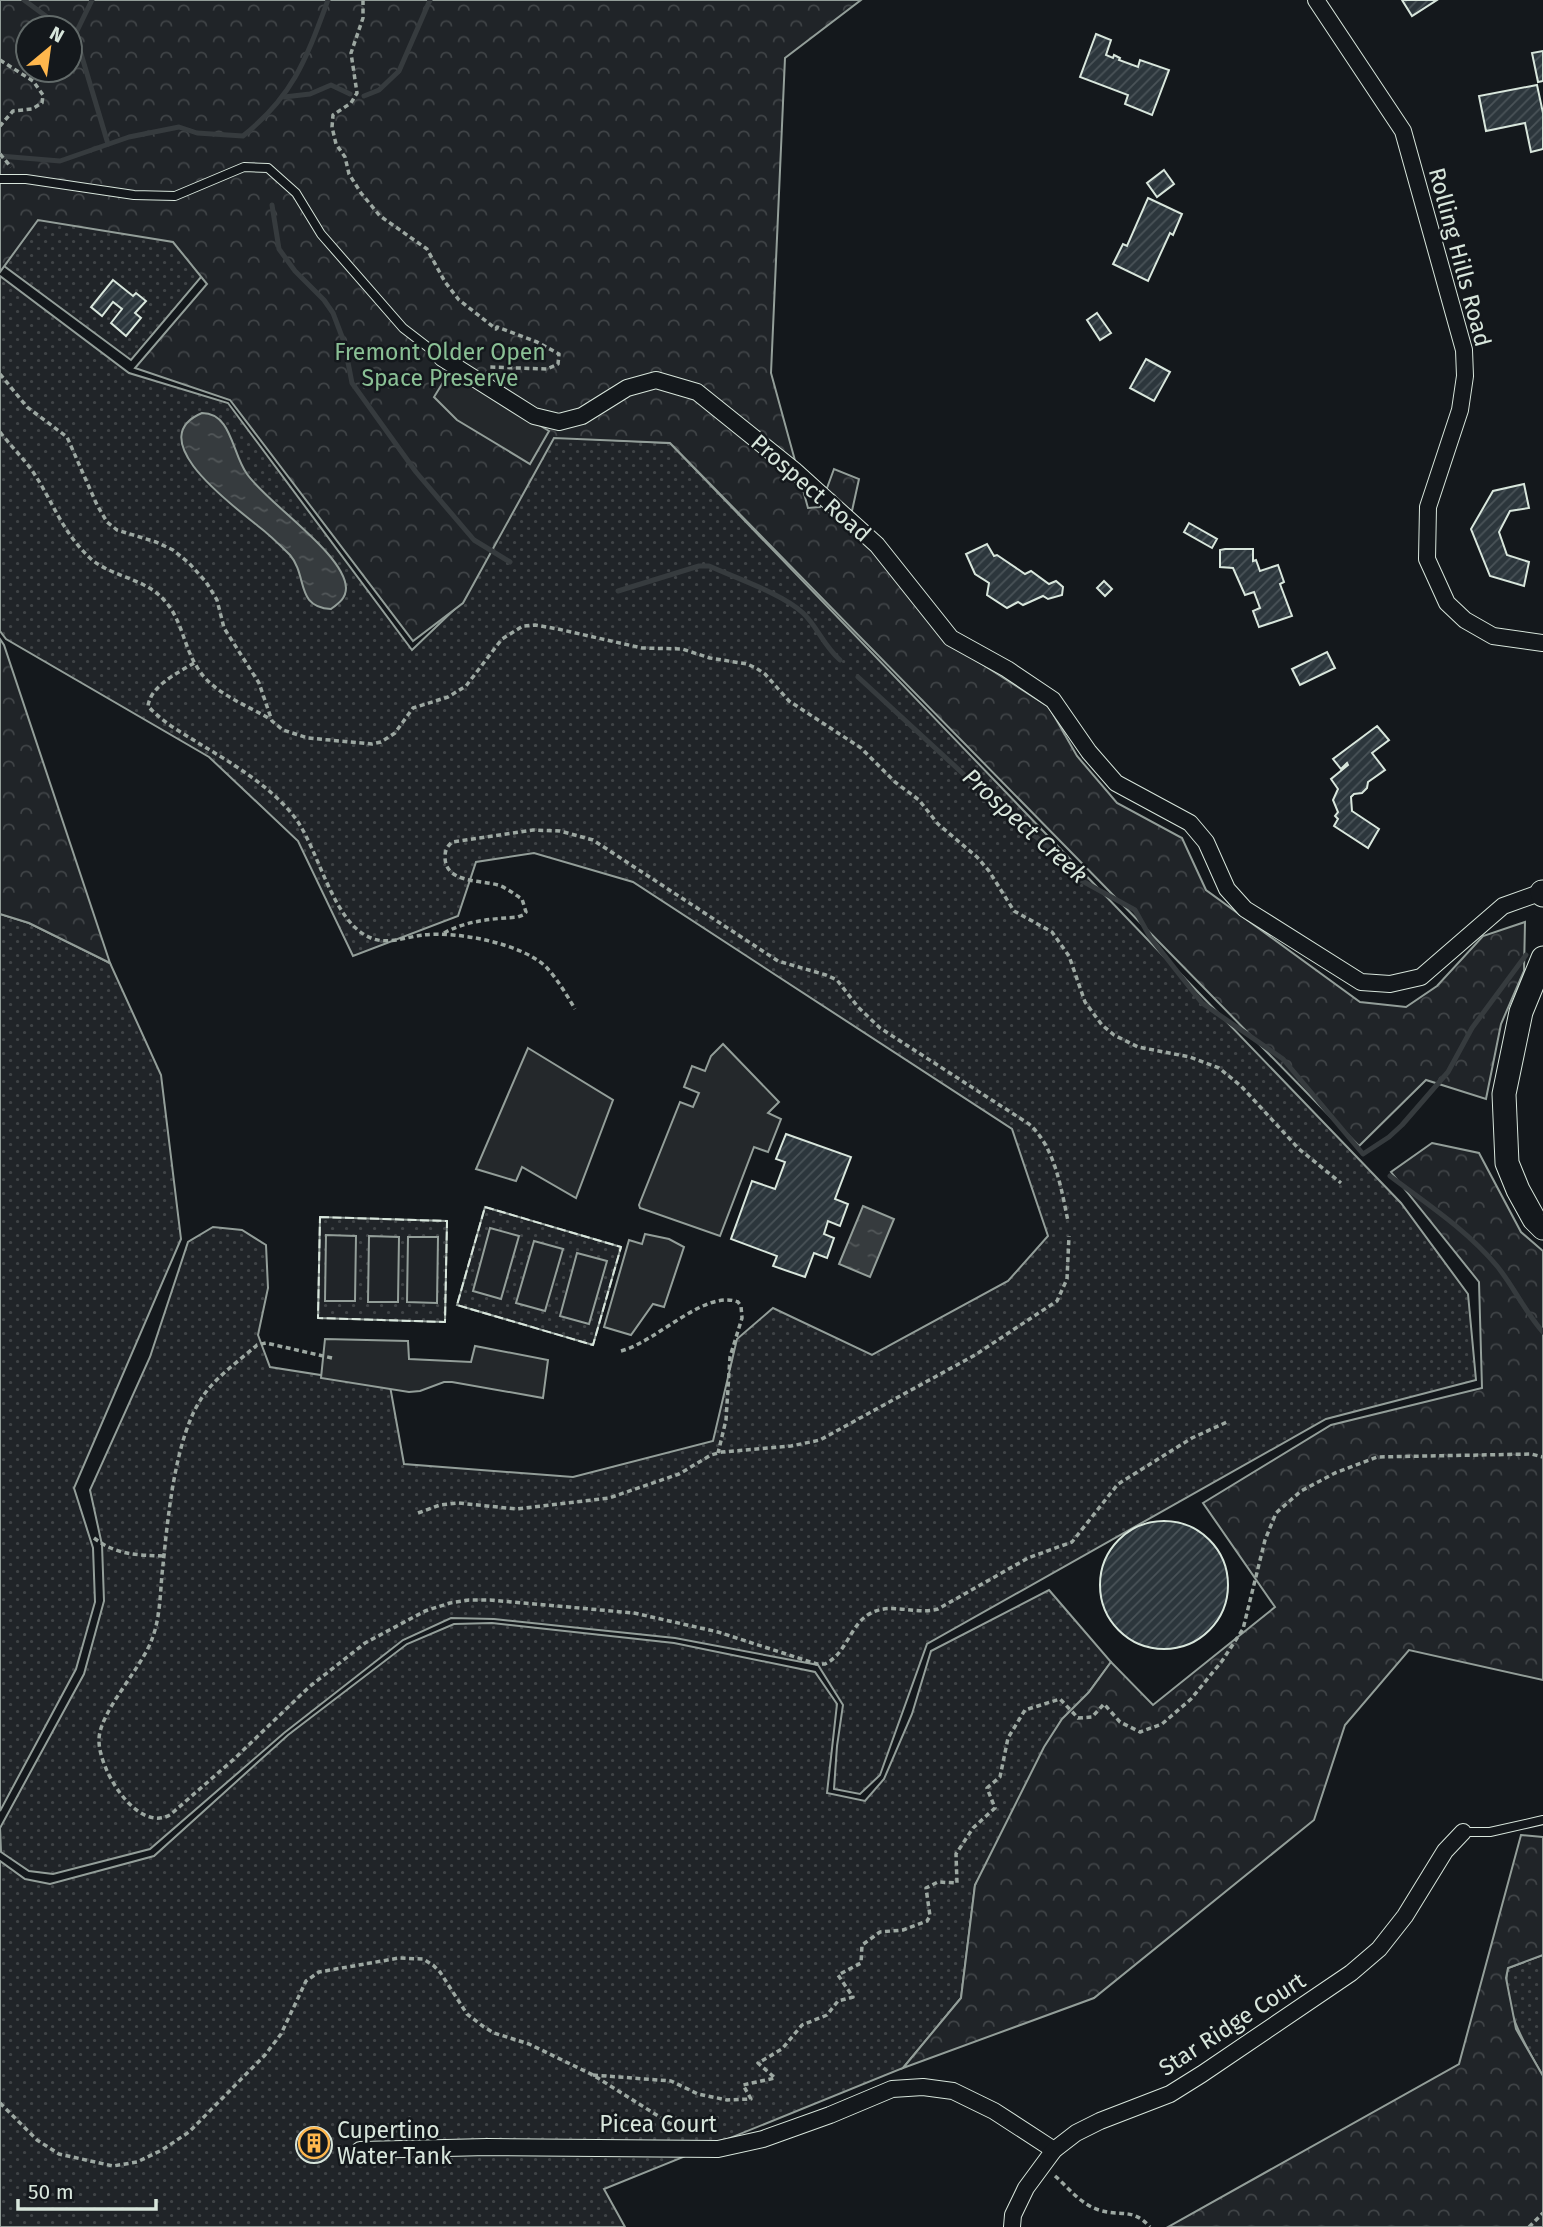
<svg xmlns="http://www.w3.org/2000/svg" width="1543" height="2227" font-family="'Fira Sans',sans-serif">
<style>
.green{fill:url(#green-dots);stroke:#939e99;stroke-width:2;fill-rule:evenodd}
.forest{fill:url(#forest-crowns);stroke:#939e99;stroke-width:2;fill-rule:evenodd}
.pitch{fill:#202428;stroke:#939e99;stroke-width:2}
.parking{fill:#24282b;stroke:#939e99;stroke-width:2}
.water{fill:url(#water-ripples);stroke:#939e99;stroke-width:2}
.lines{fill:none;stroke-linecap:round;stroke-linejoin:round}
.stream{stroke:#363b3e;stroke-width:5}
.building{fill:url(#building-hatch);stroke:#d8e6dc;stroke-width:2}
.lane-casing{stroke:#d8e6dc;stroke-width:10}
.street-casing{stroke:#d8e6dc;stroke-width:18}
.secondary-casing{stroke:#d8e6dc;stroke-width:25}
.path{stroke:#9da8a2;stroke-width:3.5;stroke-dasharray:5 3.5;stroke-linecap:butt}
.lane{stroke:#14181c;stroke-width:8}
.street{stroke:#14181c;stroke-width:16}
.secondary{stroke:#14181c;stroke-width:23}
.fence{stroke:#d8e6dc;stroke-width:2;stroke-dasharray:9 3.5;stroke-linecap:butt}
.labels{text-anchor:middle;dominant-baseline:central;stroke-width:5;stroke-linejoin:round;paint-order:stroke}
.street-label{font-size:23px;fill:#d8e6dc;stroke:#14181c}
.park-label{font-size:23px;fill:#8ac095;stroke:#14181c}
.poi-label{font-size:23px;fill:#d8e6dc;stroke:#14181c;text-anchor:start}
.water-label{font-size:24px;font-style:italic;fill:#d8e6dc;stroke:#14181c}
</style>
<defs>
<pattern id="green-dots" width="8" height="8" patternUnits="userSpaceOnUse" patternTransform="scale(1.75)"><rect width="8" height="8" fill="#202428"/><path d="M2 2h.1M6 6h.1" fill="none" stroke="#404447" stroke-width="1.8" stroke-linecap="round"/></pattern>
<pattern id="forest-crowns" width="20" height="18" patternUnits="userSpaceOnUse" patternTransform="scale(1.75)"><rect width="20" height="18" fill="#202428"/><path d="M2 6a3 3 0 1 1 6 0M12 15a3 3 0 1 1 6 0" fill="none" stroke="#404447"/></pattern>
<pattern id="water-ripples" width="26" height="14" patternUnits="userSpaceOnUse" patternTransform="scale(1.75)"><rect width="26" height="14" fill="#363b3e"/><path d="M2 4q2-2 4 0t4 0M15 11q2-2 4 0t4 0" fill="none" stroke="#525759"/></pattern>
<pattern id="building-hatch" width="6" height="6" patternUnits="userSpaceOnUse" patternTransform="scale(1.75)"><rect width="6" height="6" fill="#2c363c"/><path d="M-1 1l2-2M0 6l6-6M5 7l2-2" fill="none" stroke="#4a5358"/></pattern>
</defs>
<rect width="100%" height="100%" fill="#14181c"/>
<g class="green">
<path d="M0 0H436L555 437 670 443 1401 1203 1468 1294 1476 1380 1326 1419 927 1644 880 1775 860 1794 834 1789 837 1746 843 1705 818 1665 675 1638 494 1619 451 1618 403 1640 284 1733 150 1849 53 1874 29 1871 1 1852 0 1828 84 1674 104 1601 102 1545 90 1490 150 1357 188 1242 213 1227 242 1230 266 1245 268 1288 258 1335 270 1367 390 1386 404 1464 573 1477 713 1441 737 1339 773 1308 872 1355 1008 1281 1048 1236 1012 1129 633 882 534 853 476 862 458 916 353 956 298 841 209 757 6 639 0 631V276L129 373 228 403 412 650 462 602 228 245 131 360 0 263ZM28 28H70V70H28Z"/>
<polygon points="0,914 29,923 110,963 161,1075 181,1239 74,1488 93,1548 95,1602 76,1669 0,1811"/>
<polygon points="485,1207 621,1247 593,1345 457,1305"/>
<polygon points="320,1217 447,1221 445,1322 318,1318"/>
<polygon points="1049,1590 1111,1662 1089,1692 975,1885 961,1998 903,2068 604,2189 625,2227 0,2227 0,1861 25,1879 50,1884 154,1856 288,1735 407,1644 454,1624 492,1623 674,1643 815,1672 837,1704 827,1793 865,1801 884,1779 912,1714 931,1651"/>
<path d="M1543 1955V2076C1526 2047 1499 2002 1508 1968Z"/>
</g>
<g class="forest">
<path d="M0 0H861L785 58 771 373 808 508 820 507 834 469 859 479 850 520 946 641 1049 707 1077 756 1117 803 1182 838 1206 890 1360 1002 1406 1007 1437 986 1483 936 1525 922 1524 971 1501 1024 1486 1099 1426 1080 1359 1146 670 443 554 438 463 603 413 641 230 400 135 368 207 284 173 242 38 220 0 272ZM28 28H70V70H28Z"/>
<polygon points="0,639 4,645 110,963 29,923 0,914"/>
<polygon points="1432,1143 1479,1153 1521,1232 1543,1251 1543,1680 1409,1650 1345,1725 1314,1820 1094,1998 903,2068 961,1998 975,1885 1044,1747 1062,1719 1089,1692 1111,1662 1153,1705 1275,1607 1203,1503 1331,1425 1482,1388 1479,1282 1391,1172"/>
<polygon points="1521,1835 1543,1837 1543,1955 1508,1968 1506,1978 1516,2029 1543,2076 1543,2227 1168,2227 1459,2064"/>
</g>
<g class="pitch">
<polygon points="490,1228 519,1236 501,1299 473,1291"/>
<polygon points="326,1235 356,1236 355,1301 325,1301"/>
<polygon points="369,1236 399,1237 398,1302 368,1302"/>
<polygon points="408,1237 438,1237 437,1303 407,1302"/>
<polygon points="534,1241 563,1249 545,1311 516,1303"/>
<polygon points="577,1253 607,1261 589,1324 560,1316"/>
</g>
<g class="parking">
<polygon points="450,371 549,431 530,464 457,420 434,397"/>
<polygon points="723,1044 779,1102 768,1113 781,1119 768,1152 754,1147 720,1236 640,1208 639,1205 680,1102 693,1107 699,1093 684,1087 692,1066 705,1071 711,1056"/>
<polygon points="528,1048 613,1100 576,1198 522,1167 516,1181 476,1169"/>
<polygon points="645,1234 669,1239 684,1247 664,1307 653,1304 631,1335 604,1327 629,1240 642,1244"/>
<polygon points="325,1339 408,1341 409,1359 471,1362 475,1346 548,1360 543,1398 452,1382 444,1382 420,1391 409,1392 321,1378"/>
</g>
<g class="water">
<path d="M202 413C232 413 232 454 247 474 267 503 345 554 346 588 346 598 339 603 331 609 295 607 308 576 290 555 280 545 270 535 258 526 235 507 140 439 202 413Z"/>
<polygon points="863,1206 894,1219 870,1277 839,1264"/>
</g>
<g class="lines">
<g class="stream">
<polyline points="24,0 62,28"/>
<polyline points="70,36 79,47 108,144"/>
<polyline points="73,39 92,0"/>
<polyline points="364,96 379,90 399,71 430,0"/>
<polyline points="284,97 310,94 331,85 350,94"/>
<path d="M0 156 60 161 129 137 179 127 197 133 243 136C294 95 306 59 328 0"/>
<polyline points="272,205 279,249 295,271 324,300 333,313 344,342 352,383 416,472 474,540 510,562"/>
<path d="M618 591 699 566H709C736 578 783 594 803 613 817 626 823 645 840 660"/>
<polyline points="858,677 971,781 1048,847 1075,877 1135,910 1150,937 1202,1003 1283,1059 1363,1154 1389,1137 1402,1125 1448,1072 1472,1028 1526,955"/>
<path d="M1390 1176C1427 1204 1467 1230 1497 1266 1514 1287 1525 1312 1543 1332"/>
</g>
</g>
<g class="building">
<polygon points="1402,0 1437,0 1412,16"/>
<polygon points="1096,34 1111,40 1106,55 1113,58 1114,55 1120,58 1119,60 1138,67 1140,60 1169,70 1152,115 1125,104 1128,95 1080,77"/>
<polygon points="1543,51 1543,81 1538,82 1532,53"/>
<polygon points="1537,85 1543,113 1543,149 1531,152 1525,123 1486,131 1479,96"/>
<polygon points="1164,170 1174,184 1157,197 1147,183"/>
<polygon points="1148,198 1182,214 1173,235 1170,233 1148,281 1113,264 1123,244 1127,246"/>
<polygon points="113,280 133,296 136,293 146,301 135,313 141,318 126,336 111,323 122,309 113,302 102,316 91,307"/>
<polygon points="1097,313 1111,333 1100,340 1087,320"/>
<polygon points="1146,359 1170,372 1154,401 1130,388"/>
<polygon points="1524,484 1529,508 1510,511 1499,532 1507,555 1529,562 1524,586 1490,576 1471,529 1493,491"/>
<polygon points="1189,523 1217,539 1212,548 1184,532"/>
<polygon points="987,544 994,556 997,555 1025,574 1031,571 1049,584 1056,581 1063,587 1062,595 1048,599 1043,596 1023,605 1018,602 1007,608 987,595 989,583 975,574 966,554"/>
<polygon points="1225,549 1253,549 1253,561 1256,560 1260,571 1278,565 1284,582 1280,584 1292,616 1259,627 1253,611 1260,608 1254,592 1245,595 1233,568 1220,567 1220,550"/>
<polygon points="1104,581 1112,589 1105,596 1097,588"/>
<polygon points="1327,652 1335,668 1300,685 1292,669"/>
<polygon points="1377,726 1389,740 1372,753 1385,770 1368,782 1367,788 1362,793 1354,794 1351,797 1352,811 1379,829 1368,848 1334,826 1338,819 1335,816 1338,812 1333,800 1338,789 1331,779 1348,765 1347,763 1341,769 1333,759"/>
<polygon points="786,1134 851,1157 835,1199 848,1204 840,1226 828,1221 824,1234 834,1238 827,1258 814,1253 805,1277 773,1266 777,1256 731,1239 752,1181 775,1189 785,1162 776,1159"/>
<circle cx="1164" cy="1585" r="64"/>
<circle cx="314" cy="2145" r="18"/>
</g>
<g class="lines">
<g class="lane-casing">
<g id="lane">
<polyline points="0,179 26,179 134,195 175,196 244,167 268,168 296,193 321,234 403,328 442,358"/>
<polyline points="1463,1832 1490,1832 1543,1820"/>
</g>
</g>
<g class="street-casing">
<g id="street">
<polyline points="1316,0 1403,131 1464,350 1465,376 1460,410 1428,507 1427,559 1447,603 1465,620 1493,636 1543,643"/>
<polyline points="442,358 534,416 559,422 582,416 627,388 656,380 697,392 794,470 877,545 951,638 1007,669 1053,700 1089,752 1116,783 1190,823 1206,842 1227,889 1245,909 1361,982 1390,984 1421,977 1503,906 1542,892 1543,890"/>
<polyline points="360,2150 488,2147 718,2149 763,2139 830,2115 892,2089 923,2087 953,2091 994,2111 1054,2150"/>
<polyline points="1012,2227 1013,2215 1026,2188 1054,2150 1076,2133 1100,2121 1170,2094 1202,2074 1351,1973 1379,1949 1405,1916 1445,1851 1463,1832"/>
</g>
</g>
<g class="secondary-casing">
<g id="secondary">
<polyline points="1542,892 1543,895"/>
<polyline points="1543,958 1521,1012 1504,1094 1507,1163 1518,1190 1534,1219 1543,1228"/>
</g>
</g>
<g class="path">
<polyline points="363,0 363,18 351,53 357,93 351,103 333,115 332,127 336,144 345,157 349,174 361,193 380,216 427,249 445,282 459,300 496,329 497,327 537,342 559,354 558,364 547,369 490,367"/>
<polyline points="0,60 33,81 43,95 42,103 32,109 13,111 0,126"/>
<polyline points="0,154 11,167"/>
<polyline points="0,374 27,407 67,437 97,505 107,522 117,530 156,542 173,550 189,563 206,582 217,600 224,628 259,683 272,721 283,730 308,738 372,744 381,742 395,733 413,708 448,697 466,686 502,639 523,626 535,625 558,629 642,648 682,649 710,658 747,664 756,668 765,674 789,701 861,748 895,782 919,800 938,824 977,857 989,871 1014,911 1052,932 1069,956 1085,1002 1102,1025 1114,1035 1138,1047 1190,1057 1219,1068 1241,1086 1299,1149 1341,1183"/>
<path d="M0 432C10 445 21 456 31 469 52 499 61 531 90 558 111 577 145 578 164 600 182 619 183 645 197 667 212 693 245 704 270 719"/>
<path d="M194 663C178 673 151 685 148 706 162 722 182 733 200 744 233 764 272 787 296 819 320 853 333 923 371 938 388 945 406 937 423 935 456 931 520 943 545 966 557 978 566 994 575 1009"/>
<path d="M444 933C468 920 492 919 518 917L523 915 526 912 522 899C514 894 507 888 498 885 480 880 445 883 445 857 445 850 447 847 452 842L533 830 560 831 593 840 778 961 826 975 837 980 858 1007 880 1028 1029 1124C1055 1147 1061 1188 1068 1221"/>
<path d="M621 1351C658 1341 705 1289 738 1302L741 1306 742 1318 730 1357 726 1420 718 1453"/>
<path d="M332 1358 266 1343 257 1345C240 1360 216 1377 203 1396 175 1436 168 1517 163 1565 160 1589 161 1616 152 1639 142 1668 98 1713 99 1741 99 1770 137 1833 170 1815L234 1759 309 1687 365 1643 425 1611 450 1603 469 1600H490L634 1613 718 1632 817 1664H825C848 1653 850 1622 873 1612 893 1603 916 1615 938 1609L1028 1558 1072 1542 1118 1484 1192 1438 1227 1422"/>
<polyline points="418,1513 440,1505 458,1503 516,1509 609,1498 679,1474 711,1455 722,1452 791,1446 820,1440 975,1355 1057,1301 1067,1279 1069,1236"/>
<path d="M94 1538C116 1555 136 1555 164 1556"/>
<polyline points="593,2075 671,2081 698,2094 727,2100 751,2099 743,2085 775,2078 758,2063 782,2049 802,2025 827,2015 838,2001 853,1997 838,1975 861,1963 862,1945 880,1932 903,1930 927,1921 930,1916 926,1888 938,1882 957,1883 956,1854 973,1828 995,1808 987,1788 1000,1777 1008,1738 1025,1710 1060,1699 1078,1718 1092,1717 1104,1704 1120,1722 1140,1732 1162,1724 1191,1699 1222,1661 1243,1629 1265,1540 1276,1513 1301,1491 1335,1473 1377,1457 1531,1454 1543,1457"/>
<polyline points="0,2103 37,2140 59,2154 113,2166 137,2162 162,2150 189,2132 265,2055 281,2034 306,1981 319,1972 399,1958 423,1959 433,1965 440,1972 467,2014 484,2027 494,2033 529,2044 593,2075 682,2131"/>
<path d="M1055 2176C1069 2188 1080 2204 1099 2210 1120 2217 1132 2207 1150 2227"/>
<polyline points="1529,2227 1543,2213"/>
</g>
<use href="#lane" class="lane"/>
<use href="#street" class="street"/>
<use href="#secondary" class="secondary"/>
<g class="fence">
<polygon points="485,1207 621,1247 593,1345 457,1305"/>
<polygon points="320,1217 447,1221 445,1322 318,1318"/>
</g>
</g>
<defs>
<g id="building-ring" transform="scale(1.575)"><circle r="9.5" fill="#14181c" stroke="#ffb74d" stroke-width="1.5"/><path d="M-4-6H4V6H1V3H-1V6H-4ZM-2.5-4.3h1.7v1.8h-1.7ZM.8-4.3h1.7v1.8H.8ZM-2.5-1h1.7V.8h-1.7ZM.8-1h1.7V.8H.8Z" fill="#ffb74d"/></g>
</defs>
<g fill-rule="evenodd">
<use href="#building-ring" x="314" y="2143"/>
</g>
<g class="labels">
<g class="street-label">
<text transform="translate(1460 257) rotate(75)">Rolling Hills Road</text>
<text transform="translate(811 488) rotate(41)">Prospect Road</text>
<text transform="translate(1232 2024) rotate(-33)">Star Ridge Court</text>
<text x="658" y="2124">Picea Court</text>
</g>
<g class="park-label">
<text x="440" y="352">Fremont Older Open<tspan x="440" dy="26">Space Preserve</tspan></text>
</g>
<g class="poi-label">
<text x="337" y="2130">Cupertino<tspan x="337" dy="26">Water Tank</tspan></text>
</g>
<g class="water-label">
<text transform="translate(1025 826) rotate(42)">Prospect Creek</text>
</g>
</g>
<g transform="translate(49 49) rotate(29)"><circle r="33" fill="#14181c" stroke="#626a69" stroke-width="2"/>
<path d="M0-5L12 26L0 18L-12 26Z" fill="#ffb74d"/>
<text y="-10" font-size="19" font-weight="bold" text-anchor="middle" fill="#d8e6dc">N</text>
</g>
<path d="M18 2199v10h138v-10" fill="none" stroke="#d8e6dc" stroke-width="3.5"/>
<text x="28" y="2199" font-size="21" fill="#d8e6dc" stroke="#14181c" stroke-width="5" paint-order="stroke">50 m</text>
</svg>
